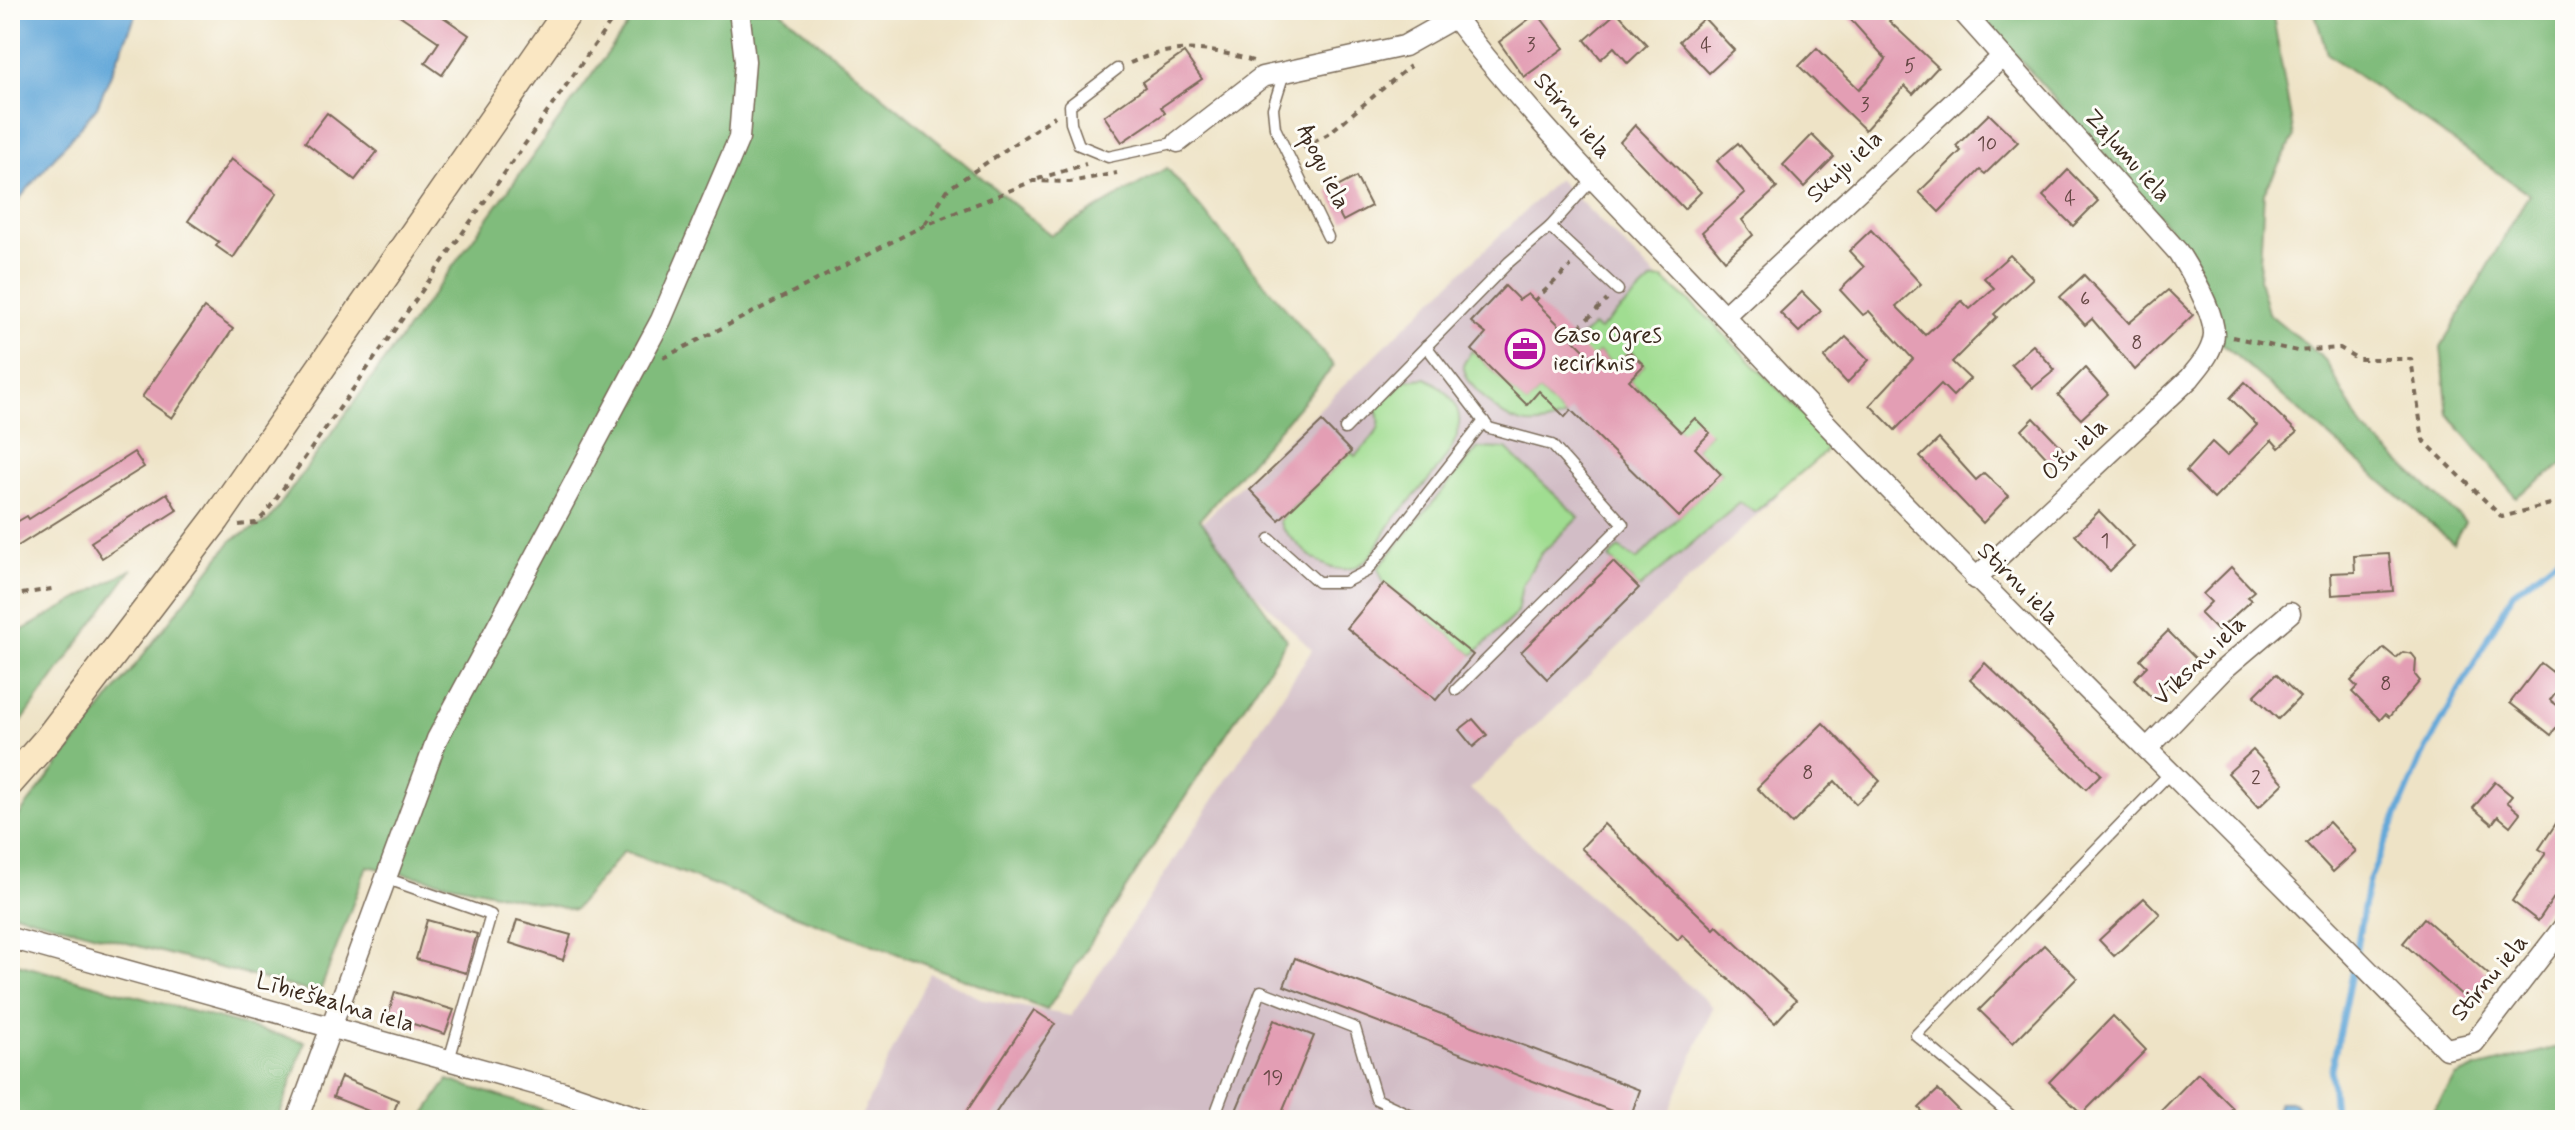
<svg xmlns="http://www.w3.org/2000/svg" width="2575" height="1130" font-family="Mynerve,sans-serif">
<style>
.industrial{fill:#d2bdc6}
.green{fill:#a0dd91;stroke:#6e8458;stroke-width:2}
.forest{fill:#80bc7b;stroke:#5e734c;stroke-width:2}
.water{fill:#63a8d9;stroke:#4f697c;stroke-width:2}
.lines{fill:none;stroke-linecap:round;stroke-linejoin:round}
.stream{stroke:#63a8d9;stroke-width:6}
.building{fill:#e39eb4}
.service-casing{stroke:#7a6b59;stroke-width:13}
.minor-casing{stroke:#7a6b59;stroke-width:23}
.secondary-casing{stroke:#7a6b59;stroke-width:31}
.path{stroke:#7a6b59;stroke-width:4;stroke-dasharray:6 6;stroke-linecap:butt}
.service{stroke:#fff;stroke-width:10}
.minor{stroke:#fff;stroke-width:20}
.secondary{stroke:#fae7c3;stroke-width:28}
.labels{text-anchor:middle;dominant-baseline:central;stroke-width:6;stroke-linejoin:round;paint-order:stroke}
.number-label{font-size:20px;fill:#654744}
.street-label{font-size:24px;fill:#3b2a1e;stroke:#fdfcf7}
.poi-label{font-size:24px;fill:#3b2a1e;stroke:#fdfcf7;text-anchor:start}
</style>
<rect width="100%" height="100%" fill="#fdfcf7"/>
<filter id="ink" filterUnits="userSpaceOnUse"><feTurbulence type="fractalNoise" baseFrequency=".0125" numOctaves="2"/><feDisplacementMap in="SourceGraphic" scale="16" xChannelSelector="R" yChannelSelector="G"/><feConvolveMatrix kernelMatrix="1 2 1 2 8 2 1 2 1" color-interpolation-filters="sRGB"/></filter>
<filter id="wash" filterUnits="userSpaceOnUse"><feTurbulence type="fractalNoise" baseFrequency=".006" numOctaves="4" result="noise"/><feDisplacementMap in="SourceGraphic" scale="32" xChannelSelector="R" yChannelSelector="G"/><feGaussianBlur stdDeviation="1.8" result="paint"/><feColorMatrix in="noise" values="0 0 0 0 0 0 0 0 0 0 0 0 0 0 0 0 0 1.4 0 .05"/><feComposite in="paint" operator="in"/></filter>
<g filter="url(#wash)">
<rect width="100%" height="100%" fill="#eee3c6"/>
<polygon class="industrial" points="1558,179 1827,448 1470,789 1713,1007 1666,1120 859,1120 930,973 984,1000 1071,1016 1312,650 1193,531"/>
<g class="green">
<polygon points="1663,279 1704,314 1828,440 1824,453 1755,512 1740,503 1639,588 1609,558 1619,548 1637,560 1721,473 1695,448 1710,433 1681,432 1629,380 1644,365 1630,351 1614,366 1599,352 1587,364 1576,342 1593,326 1599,330 1652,280"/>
<path d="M1472 350 1527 404 1539 391 1565 417C1532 431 1510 425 1486 400 1474 387 1467 383 1463 365Z"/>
<path d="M1426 378C1502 418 1429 477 1395 518 1380 536 1374 566 1347 569 1320 572 1298 545 1282 528L1279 520 1351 452 1355 456C1370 440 1387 430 1376 408L1406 380Z"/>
<polygon points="1478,448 1506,449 1579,517 1540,555 1522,585 1517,613 1473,655 1384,583 1378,568"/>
</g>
<g class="forest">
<polygon points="639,10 779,10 1051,235 1167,168 1334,366 1200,519 1287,640 1047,1010 624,851 574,910 367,866 319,994 10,912 10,827 233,539 268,521"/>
<polygon points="1976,10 2272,10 2294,137 2264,192 2259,279 2268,313 2325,360 2363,428 2465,522 2453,543 2222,344 2195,257"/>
<polygon points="2314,10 2565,10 2565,463 2516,497 2448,414 2441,347 2529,194 2327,54"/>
<polygon points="132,569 10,738 10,637"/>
<polygon points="10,962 305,1042 278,1120 10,1120"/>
<polygon points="2565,1036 2565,1120 2427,1120 2456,1077 2476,1068 2559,1047"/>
<polygon points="448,1080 575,1120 421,1120"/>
</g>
<g class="water">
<polygon points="10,10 138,10 97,107 10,210"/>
<polygon points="2279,1102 2293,1102 2301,1110 2298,1120 2273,1120"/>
</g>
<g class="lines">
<g class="stream">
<polyline points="2356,951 2368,883 2421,759 2513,593 2565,552"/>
<polyline points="2335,1120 2331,1071 2354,962"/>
</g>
</g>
<g id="blocks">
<g class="building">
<polygon points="392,10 433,10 469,35 442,75 425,63 439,42"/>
<polygon points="1842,10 1901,10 1889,21 1938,67 1913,94 1905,86 1865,130 1799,66 1817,48 1859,89 1882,65 1886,59"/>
<polygon points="1617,12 1647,45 1628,63 1614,47 1601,59 1585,40"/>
<polygon points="1537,13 1564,48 1524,77 1499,42"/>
<polygon points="1704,18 1734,50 1709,73 1679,41"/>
<polygon points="1184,53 1202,79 1161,107 1165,113 1122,142 1104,116 1145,87 1142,82"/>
<polygon points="327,113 377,152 355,180 305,142"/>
<polygon points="1989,114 2018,142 1985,174 1980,170 1939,212 1919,192 1961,151 1956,146"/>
<polygon points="1635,125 1701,192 1684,209 1620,142"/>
<polygon points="1812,135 1834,157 1804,187 1783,165"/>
<polygon points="1738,143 1777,188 1742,220 1753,235 1725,260 1702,232 1745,193 1717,161"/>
<polygon points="231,159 277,193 233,258 216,246 219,242 188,221"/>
<polygon points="2068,170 2098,201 2073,226 2043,196"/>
<polygon points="1356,177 1371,206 1343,221 1328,192"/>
<polygon points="1871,230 1921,284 1896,306 1925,335 1962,301 1970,309 1994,288 1984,278 2010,255 2033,278 1994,314 1997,317 1952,362 1970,379 1953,396 1941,384 1895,430 1870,405 1913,359 1869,311 1863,315 1840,290 1864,267 1849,251"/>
<polygon points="2084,275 2129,323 2168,290 2193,315 2135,370 2092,319 2085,325 2060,297"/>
<polygon points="1505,286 1519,300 1528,294 1592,358 1599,352 1614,366 1629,351 1644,365 1629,380 1681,432 1695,418 1710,433 1695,448 1721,474 1679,517 1571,410 1565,417 1539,391 1527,405 1472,350 1486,334 1471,322"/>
<polygon points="1802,292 1821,311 1799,332 1780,313"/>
<polygon points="204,308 233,329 172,418 142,397"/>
<polygon points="1846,337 1869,360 1847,383 1824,358"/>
<polygon points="2033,345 2055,370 2033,388 2011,364"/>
<polygon points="2085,368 2108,394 2081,419 2058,395"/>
<polygon points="2245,382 2297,432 2279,448 2272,440 2214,499 2186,471 2212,442 2227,456 2257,425 2230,398"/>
<polygon points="2034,418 2067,453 2054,465 2022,430"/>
<polygon points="1322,422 1351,452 1279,520 1250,490"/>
<polygon points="1939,439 1976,480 1984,473 2009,496 1983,523 1920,457"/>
<polygon points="134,452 144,467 10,551 10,526 27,516 29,519"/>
<polygon points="167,493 177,510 102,558 91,542"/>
<polygon points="2099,511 2134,547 2110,571 2075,535"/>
<polygon points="2389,554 2393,591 2332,595 2331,573 2355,572 2354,556"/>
<polygon points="1613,562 1639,588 1547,679 1521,652"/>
<polygon points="2231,567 2254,591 2247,597 2251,600 2218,631 2200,613 2211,602 2203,594"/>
<polygon points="1384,583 1473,655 1436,700 1347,628"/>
<polygon points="2168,631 2196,659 2154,700 2134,679 2147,666 2140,659"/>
<polygon points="2384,648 2396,658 2403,652 2412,654 2416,659 2415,675 2420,681 2389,717 2385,714 2380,720 2352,692 2357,687 2351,681"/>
<polygon points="1985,663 2101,774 2086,789 1970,679"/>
<polygon points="2541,663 2564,681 2550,700 2565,711 2565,717 2551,735 2510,703"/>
<polygon points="2276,674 2300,697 2278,719 2254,696"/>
<polygon points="1473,719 1487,735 1473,747 1459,730"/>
<polygon points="1823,723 1880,781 1856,804 1835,781 1792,824 1757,788"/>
<polygon points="2253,750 2284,783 2259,807 2228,773"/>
<polygon points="2495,782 2512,796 2507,802 2520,813 2510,826 2498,816 2492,824 2473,808"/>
<polygon points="2565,810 2565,881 2538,921 2512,901 2546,853 2539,849"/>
<polygon points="2329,822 2356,851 2333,872 2306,843"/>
<polygon points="1604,824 1714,929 1717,926 1796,1000 1775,1023 1682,935 1678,940 1581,848"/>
<polygon points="2144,898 2160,914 2114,956 2099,940"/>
<polygon points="2424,918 2495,980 2473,1005 2403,943"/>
<polygon points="427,920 477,934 466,973 416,959"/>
<polygon points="517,920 571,935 563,960 510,943"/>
<polygon points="2044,945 2077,978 2013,1043 1979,1010"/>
<polygon points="1295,958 1640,1090 1630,1118 1284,986"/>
<polygon points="395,992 454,1010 445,1034 388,1016"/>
<polygon points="1034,1010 1055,1024 991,1120 961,1120"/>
<polygon points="2113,1016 2146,1050 2082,1114 2049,1082"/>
<polygon points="1274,1020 1314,1036 1279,1120 1232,1120"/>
<polygon points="2198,1073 2233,1108 2221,1120 2152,1120"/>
<polygon points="341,1077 398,1100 391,1120 333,1097"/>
<polygon points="1938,1090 1968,1120 1931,1120 1919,1108"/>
</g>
</g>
</g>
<g filter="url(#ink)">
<use href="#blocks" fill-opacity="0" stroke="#7a6b59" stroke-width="2"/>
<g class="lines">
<g class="service-casing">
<g id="service">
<polyline points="1117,69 1070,105 1071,123 1079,145 1108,157 1178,142"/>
<polyline points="1284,73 1273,108 1275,128 1328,237"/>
<polyline points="1592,180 1550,227 1618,290"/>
<polyline points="1426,346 1489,428 1552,445 1623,524 1456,690"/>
<polyline points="1345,429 1509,262 1550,227"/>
<polyline points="1270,539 1318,582 1345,582 1367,571 1484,421"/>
<polyline points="385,878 491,915 449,1060"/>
<polyline points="1213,1120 1261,991 1355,1028 1376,1099 1421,1120"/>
<polyline points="2016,1120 1916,1035 2172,771"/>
</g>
</g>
<g class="minor-casing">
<g id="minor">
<path d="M1449 10C1536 127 1641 227 1740 333 1969 577 2211 810 2446 1049L2474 1043 2565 925"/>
<path d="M1961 10 2178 252C2190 271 2214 312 2214 334 2213 352 2200 365 2190 378L1975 579"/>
<polyline points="1178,142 1262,77 1404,46 1468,10"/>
<polyline points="1724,316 2002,57"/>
<polyline points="2148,748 2223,670 2290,613"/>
<polyline points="10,938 563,1092 645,1120"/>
<polyline points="297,1120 437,739 661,320 739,138 745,61 739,10"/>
</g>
</g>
<g class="secondary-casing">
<polyline id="secondary" points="10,782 48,739 216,519 569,10"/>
</g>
<g class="path">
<path d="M1130 63C1172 44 1210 47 1253 61"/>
<polyline points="1303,148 1328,134 1410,66"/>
<polyline points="1038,179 1086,164"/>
<polyline points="925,224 948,189 1055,116"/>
<polyline points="1534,301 1571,266"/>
<polyline points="1570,336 1607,300"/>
<polyline points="2232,337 2297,351 2340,348 2358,359 2411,359 2423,440 2502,517 2565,500"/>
<polyline points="663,358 923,226 1033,181 1070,182 1117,173"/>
<polyline points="239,525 256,523 266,513 619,10"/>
<polyline points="10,596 52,589"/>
</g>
<use href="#service" class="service"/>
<use href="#minor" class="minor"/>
<use href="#secondary" class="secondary"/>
</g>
</g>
<defs>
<g id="office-ring" transform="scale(2)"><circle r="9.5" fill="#fdfcf7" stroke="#b5179e" stroke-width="1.5"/><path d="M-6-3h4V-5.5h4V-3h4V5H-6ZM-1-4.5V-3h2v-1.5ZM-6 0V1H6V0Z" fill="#b5179e"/></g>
</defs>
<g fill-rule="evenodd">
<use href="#office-ring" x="1525" y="349"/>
</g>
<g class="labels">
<g class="number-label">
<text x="1531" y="45">3</text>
<text x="1706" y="46">4</text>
<text x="1910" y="66">5</text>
<text x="1865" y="105">3</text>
<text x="1987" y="144">10</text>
<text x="2070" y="199">4</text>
<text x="2085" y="299">6</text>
<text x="2137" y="343">8</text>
<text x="2105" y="541">1</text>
<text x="2386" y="684">8</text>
<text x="1808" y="773">8</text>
<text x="2256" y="778">2</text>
<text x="1273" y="1078">19</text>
</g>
<g class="street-label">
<text transform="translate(1572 116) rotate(49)">Stirnu iela</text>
<text transform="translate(2127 156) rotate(48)">Zaļumu iela</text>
<text transform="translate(1323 167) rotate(64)">Apogu iela</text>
<text transform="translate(1845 167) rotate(-43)">Skuju iela</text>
<text transform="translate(2075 450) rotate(-43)">Ošu iela</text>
<text transform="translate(2018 584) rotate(45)">Stirnu iela</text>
<text transform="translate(2200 661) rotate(-44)">Vīksnu iela</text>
<text transform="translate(2490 978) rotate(-50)">Stirnu iela</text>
<text transform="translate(335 1003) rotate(16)">Lībieškalna iela</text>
</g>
<g class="poi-label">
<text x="1553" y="335">Gaso Ogres<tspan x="1553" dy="28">iecirknis</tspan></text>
</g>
</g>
<rect width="2575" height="1130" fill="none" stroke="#fdfcf7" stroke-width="40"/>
</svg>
